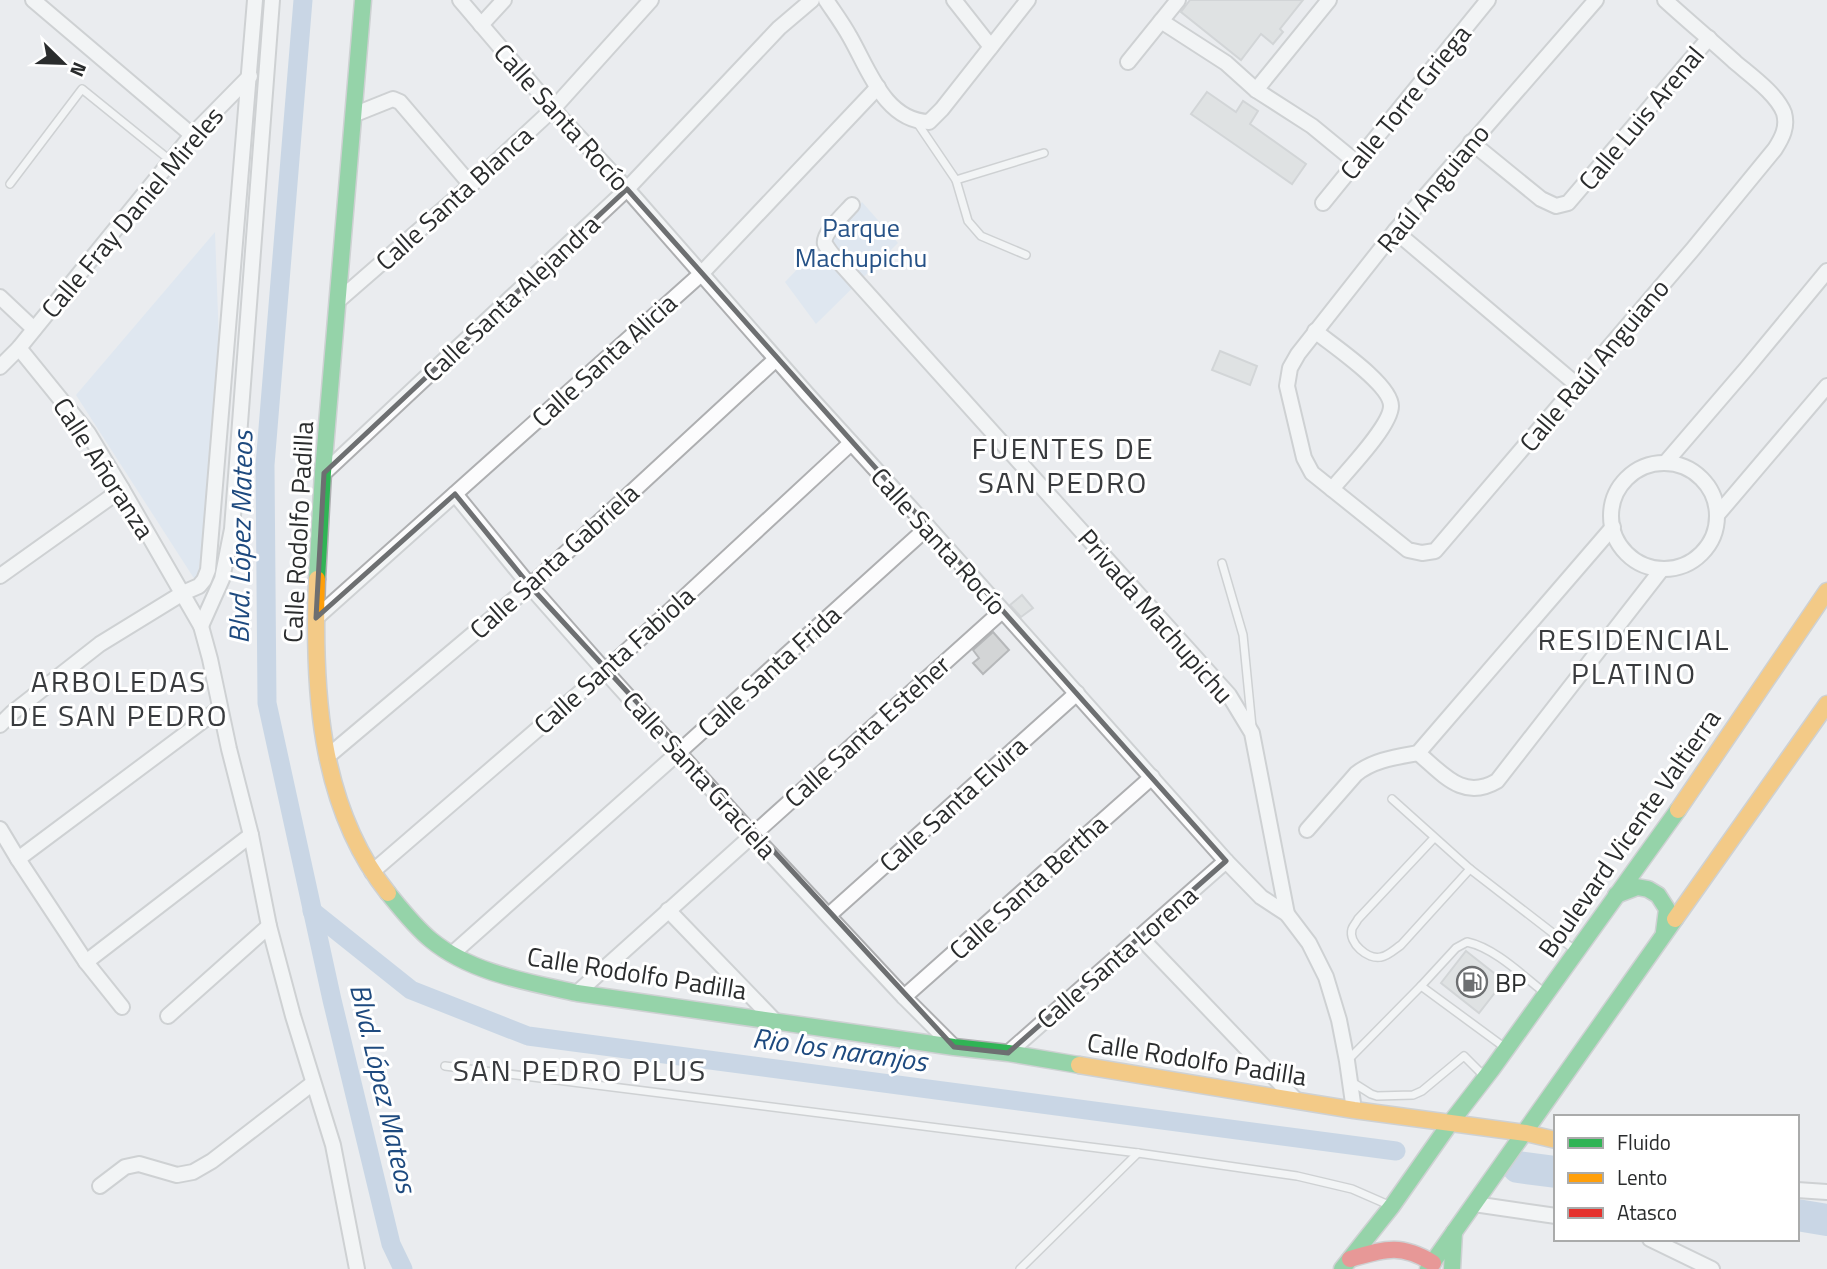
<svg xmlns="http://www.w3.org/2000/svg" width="1827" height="1269" font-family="'Titillium Web',sans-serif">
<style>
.green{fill:#d3e0f2}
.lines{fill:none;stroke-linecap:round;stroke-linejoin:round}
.canal{stroke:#a3bbd9;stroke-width:19}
.river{stroke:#a3bbd9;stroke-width:32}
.building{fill:#d3d5d6;stroke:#b6b8ba;stroke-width:2}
.lane-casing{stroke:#aeafb1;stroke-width:10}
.street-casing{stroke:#aeafb1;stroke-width:18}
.fast-casing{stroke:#aeafb1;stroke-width:19}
.slow-casing{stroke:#aeafb1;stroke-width:19}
.jam-casing{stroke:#aeafb1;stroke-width:19}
.lane{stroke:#fcfcfd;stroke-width:7}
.street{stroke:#fcfcfd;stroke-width:14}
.fast{stroke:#30b455;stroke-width:16}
.slow{stroke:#ff9f0a;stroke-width:16}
.jam{stroke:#e5322d;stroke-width:16}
.marked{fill:none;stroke:#6d6f71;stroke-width:5;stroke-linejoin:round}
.labels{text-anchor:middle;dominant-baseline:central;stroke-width:6;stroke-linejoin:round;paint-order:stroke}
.street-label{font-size:26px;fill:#2a2c2d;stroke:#fff}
.park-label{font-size:26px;fill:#265287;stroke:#fff}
.poi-label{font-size:26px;fill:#2a2c2d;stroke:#fff;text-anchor:start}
.water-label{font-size:28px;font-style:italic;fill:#1e4a7f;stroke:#fff}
.quarter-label{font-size:30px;letter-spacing:2px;fill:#393b3e;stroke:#fff}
</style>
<rect width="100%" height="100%" fill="#eaecef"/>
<g class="green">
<polygon points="862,202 898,243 816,324 785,282"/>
<polygon points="215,232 221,398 197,583 76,395"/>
</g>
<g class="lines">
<g class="canal">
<polyline points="303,0 265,465 267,703 332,1000 391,1244 403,1269"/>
<polyline points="312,911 411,990 528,1036 1396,1151"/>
</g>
<g class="river">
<polyline points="1518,1167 1556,1172"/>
<polyline points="1797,1215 1827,1220"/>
</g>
</g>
<g class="building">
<polygon points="1190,0 1303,0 1280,29 1283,32 1273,44 1261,34 1241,60 1181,12"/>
<polygon points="1207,92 1236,112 1243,101 1258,111 1250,124 1306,164 1292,184 1191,114"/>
<polygon points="1220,351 1257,366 1250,385 1212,370"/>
<polygon points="1022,595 1033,608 1021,617 1010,605"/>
<polygon points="993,632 1009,650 983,674 973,663 979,658 973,650"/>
<polygon points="1466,951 1504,981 1479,1013 1441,983"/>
</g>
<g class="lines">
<g class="lane-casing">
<g id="lane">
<polyline points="916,121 956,180 1044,153"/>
<polyline points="956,180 968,221 981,236 1026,255"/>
<polyline points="10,184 82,89 171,161"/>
<polyline points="1222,563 1243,635 1252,727"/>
<polyline points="1392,799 1470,869 1576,951"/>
<path d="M1434 838 1358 919C1356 923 1353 926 1352 929 1348 943 1368 960 1381 957 1388 956 1395 949 1401 945L1470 869"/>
<path d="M1504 1047 1421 986 1456 948 1467 942C1495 948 1523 976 1545 993"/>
<polyline points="1348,1060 1421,986"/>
<polyline points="445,1066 1138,1153 1297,1176 1352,1189 1391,1206"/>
<polyline points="1352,1082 1371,1094 1377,1096 1413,1095 1422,1091 1464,1056 1485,1077"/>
<polyline points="1020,1269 1138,1153"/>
</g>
</g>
<g class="street-casing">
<g id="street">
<polyline points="33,0 192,135"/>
<polyline points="460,0 553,109 627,189 807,394 928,527 1226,861 1261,897 1287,914 1309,943 1326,977 1339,1020 1347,1061 1354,1110"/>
<path d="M826 0C834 12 843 24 850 37 869 70 885 121 929 122L942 109 1028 0"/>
<polyline points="954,0 991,47"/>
<path d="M1596 0 1395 231 1298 354 1290 368 1287 386 1304 458 1312 473 1408 550 1422 553 1435 551 1693 249 1775 149C1782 138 1788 127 1784 113 1777 94 1750 75 1735 62 1712 41 1688 21 1665 0"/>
<polyline points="1161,21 1226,63 1256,90 1312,126 1357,163"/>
<polyline points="481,25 504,0"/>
<polyline points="1128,62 1178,0"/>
<polyline points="1256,90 1329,0"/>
<polyline points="353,115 393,99 400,102 471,185"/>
<polyline points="1471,142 1541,199 1556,206 1568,203 1709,38"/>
<polyline points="1323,203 1488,0"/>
<path d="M852 205C845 213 822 234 825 244 826 246 831 253 832 254L1229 695 1252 733 1287 914"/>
<polyline points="1395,231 1577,385"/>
<polyline points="0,297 34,329"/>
<polyline points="339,300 471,185 553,109 651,0"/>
<path d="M1315 331C1332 345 1391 384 1391 406 1391 426 1346 472 1332 489"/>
<polyline points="19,348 88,433 122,489 201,626 210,659 229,749 251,835 269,926 293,1016 333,1145 357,1269"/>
<polyline points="0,367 19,348 192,135 250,76"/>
<polyline points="1666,462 1746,369 1827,271"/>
<circle cx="1664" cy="516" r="53"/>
<polyline points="324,473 627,189 779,28 812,0"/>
<polyline points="455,494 530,586 605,671 752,834 904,997 954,1047"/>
<polyline points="1718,514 1827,386"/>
<polyline points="0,576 122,489"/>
<polyline points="316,618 701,274 878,87"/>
<polyline points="201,626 222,579 232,529 272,0"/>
<polyline points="0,725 12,713 100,644 183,593 199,586 204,580 208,570 255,0"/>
<path d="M1418 753C1443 774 1463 801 1497 781L1662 569"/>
<polyline points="327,757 530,586 776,359"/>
<polyline points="0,829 18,859 86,962 122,1007"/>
<path d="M1307 830 1356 774C1373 760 1396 757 1418 753L1613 527"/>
<polyline points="18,859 220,708"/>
<polyline points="372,872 605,671 851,443"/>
<polyline points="668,910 774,1020"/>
<polyline points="829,915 1077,693"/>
<polyline points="1140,937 1296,1100"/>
<polyline points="452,954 679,752 928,527"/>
<polyline points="86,962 251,835"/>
<polyline points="577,993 1002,611"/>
<polyline points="904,997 1152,777"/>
<polyline points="168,1016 269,926"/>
<polyline points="1008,1053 1226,861"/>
<polyline points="100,1186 125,1167 139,1164 177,1175 193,1172 212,1161 313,1083"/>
<polyline points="1797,1190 1827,1192"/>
<polyline points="1474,1204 1556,1216"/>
<polyline points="1650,1239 1712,1269"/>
</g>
</g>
<g class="fast-casing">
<g id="fast">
<polyline points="317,579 323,472 363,0"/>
<path d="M388 893C401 909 415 927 431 940 471 973 528 982 577 993L954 1047 1008 1053 1079 1065"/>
<polyline points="1616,895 1637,887 1648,889 1658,895 1667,909 1664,932"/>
<polyline points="1342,1269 1392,1206 1451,1122 1492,1069 1678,810"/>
<polyline points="1428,1269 1675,919"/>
<polyline points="1452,1269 1454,1232"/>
</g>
</g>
<g class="slow-casing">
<g id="slow">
<path d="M317 579C313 686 318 805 388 893"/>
<polyline points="1678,810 1827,591"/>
<polyline points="1675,919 1827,704"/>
<polyline points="1079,1065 1354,1110 1526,1133 1556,1140"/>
</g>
</g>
<g class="jam-casing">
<path id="jam" d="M1350 1259C1385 1249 1400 1243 1433 1263"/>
</g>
<use href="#lane" class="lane"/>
<use href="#street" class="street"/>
<use href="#fast" class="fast"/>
<use href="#slow" class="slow"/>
<use href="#jam" class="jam"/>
</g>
<path d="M0 0H1827V1269H0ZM627 189 1226 861 1008 1053 954 1047 530 586 455 494 316 618 324 473Z" fill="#eaecef" fill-opacity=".55" fill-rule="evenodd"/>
<path class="marked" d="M627 189 1226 861 1008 1053 954 1047 530 586 455 494 316 618 324 473Z"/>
<defs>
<g id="fuel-ring" transform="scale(1.575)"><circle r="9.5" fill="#fff" stroke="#6d6f71" stroke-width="1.5"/><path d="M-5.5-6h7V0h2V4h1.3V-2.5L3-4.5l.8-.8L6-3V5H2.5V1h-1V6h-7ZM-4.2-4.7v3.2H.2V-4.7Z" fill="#6d6f71"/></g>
</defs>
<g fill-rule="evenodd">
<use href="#fuel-ring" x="1472" y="982"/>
</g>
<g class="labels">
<g class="street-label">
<text transform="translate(1405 102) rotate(-51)">Calle Torre Griega</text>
<text transform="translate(562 117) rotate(48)">Calle Santa Rocío</text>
<text transform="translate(1641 118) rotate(-50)">Calle Luis Arenal</text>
<text transform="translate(1433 188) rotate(-50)">Raúl Anguiano</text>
<text transform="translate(454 198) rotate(-42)">Calle Santa Blanca</text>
<text transform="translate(132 212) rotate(-50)">Calle Fray Daniel Mireles</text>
<text transform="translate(511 298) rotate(-43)">Calle Santa Alejandra</text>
<text transform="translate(604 360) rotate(-42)">Calle Santa Alicia</text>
<text transform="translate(1594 365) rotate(-50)">Calle Raúl Anguiano</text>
<text transform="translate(104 468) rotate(57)">Calle Añoranza</text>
<text transform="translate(298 532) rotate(-87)">Calle Rodolfo Padilla</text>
<text transform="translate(939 541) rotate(48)">Calle Santa Rocío</text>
<text transform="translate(554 561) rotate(-42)">Calle Santa Gabriela</text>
<text transform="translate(1156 616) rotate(49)">Privada Machupichu</text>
<text transform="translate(614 660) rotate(-42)">Calle Santa Fabiola</text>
<text transform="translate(769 671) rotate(-42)">Calle Santa Frida</text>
<text transform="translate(867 731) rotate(-42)">Calle Santa Esteher</text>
<text transform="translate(700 775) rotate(48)">Calle Santa Graciela</text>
<text transform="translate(953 804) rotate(-42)">Calle Santa Elvira</text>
<text transform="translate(1629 833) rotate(-55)">Boulevard Vicente Valtierra</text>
<text transform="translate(1028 887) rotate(-42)">Calle Santa Bertha</text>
<text transform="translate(1117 957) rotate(-41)">Calle Santa Lorena</text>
<text transform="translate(637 973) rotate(9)">Calle Rodolfo Padilla</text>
<text transform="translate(1197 1059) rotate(9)">Calle Rodolfo Padilla</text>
</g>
<g class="park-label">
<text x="861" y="227">Parque<tspan x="861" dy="30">Machupichu</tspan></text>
</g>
<g class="poi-label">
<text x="1495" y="982">BP</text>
</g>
<g class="water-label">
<text transform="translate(240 537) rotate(-89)">Blvd. López Mateos</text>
<text transform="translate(840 1049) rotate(8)">Rio los naranjos</text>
<text transform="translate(384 1088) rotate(77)">Blvd. López Mateos</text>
</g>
<g class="quarter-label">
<text x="1063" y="448">FUENTES DE<tspan x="1063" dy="34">SAN PEDRO</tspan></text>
<text x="1634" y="639">RESIDENCIAL<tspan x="1634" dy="34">PLATINO</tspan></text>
<text x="119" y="681">ARBOLEDAS<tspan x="119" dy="34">DE SAN PEDRO</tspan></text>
<text x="580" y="1070">SAN PEDRO PLUS</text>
</g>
</g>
<rect x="1554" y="1115" width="245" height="126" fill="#ffffff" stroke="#aaabab" stroke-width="2"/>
<rect x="1568" y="1138" width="35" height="10" fill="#30b455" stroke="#aaabab" stroke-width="2"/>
<text x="1617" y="1150" font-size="21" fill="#2a2c2d">Fluido</text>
<rect x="1568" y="1173" width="35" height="10" fill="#ff9f0a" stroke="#aaabab" stroke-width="2"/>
<text x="1617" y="1185" font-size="21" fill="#2a2c2d">Lento</text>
<rect x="1568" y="1208" width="35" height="10" fill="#e5322d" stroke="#aaabab" stroke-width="2"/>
<text x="1617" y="1220" font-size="21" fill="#2a2c2d">Atasco</text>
<g transform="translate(63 63) rotate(113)" stroke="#ffffff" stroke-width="5" paint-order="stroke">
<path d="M0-5L12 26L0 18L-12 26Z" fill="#2a2c2d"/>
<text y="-10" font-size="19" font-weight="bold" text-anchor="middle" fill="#2a2c2d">N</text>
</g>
</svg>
